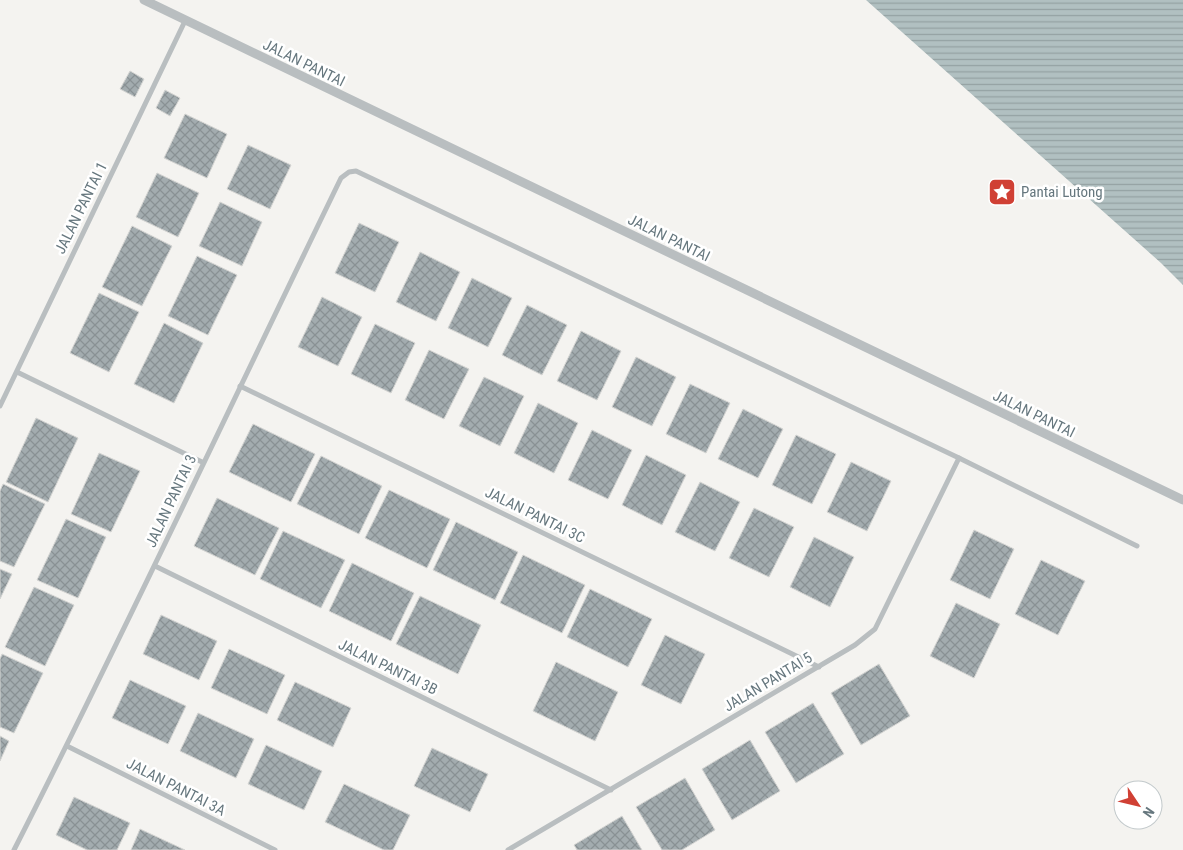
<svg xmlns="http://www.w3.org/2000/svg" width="1183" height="850" font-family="'Roboto Condensed',sans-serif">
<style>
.water{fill:url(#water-rules)}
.building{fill:url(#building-cross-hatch);stroke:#d5d5d3}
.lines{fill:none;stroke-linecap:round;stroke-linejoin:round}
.minor{stroke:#b9bec0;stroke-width:5}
.tertiary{stroke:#b9bec0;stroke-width:9}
.labels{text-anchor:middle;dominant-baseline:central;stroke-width:5;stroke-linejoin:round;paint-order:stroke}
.street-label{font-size:15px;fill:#66777e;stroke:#fff}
.poi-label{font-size:15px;fill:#66777e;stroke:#fff;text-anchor:start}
</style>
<defs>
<pattern id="water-rules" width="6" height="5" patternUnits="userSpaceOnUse" patternTransform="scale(1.25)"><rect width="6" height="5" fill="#b1c0c1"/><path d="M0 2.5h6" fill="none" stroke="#94a1a2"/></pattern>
<pattern id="building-cross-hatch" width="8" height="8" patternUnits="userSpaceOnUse" patternTransform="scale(1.25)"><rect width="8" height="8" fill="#a3acaf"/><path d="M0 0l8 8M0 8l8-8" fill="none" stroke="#899194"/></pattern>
</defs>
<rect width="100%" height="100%" fill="#f4f3f0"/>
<polygon class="water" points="866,0 1183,0 1183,285 1161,263"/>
<g class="building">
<polygon points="130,71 144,79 135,97 120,89"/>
<polygon points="165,90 180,98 170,116 156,108"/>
<polygon points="185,114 227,134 207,178 164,158"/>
<polygon points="248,145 291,165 270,209 227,189"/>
<polygon points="157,173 199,193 178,237 136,217"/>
<polygon points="220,202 262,222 242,266 199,246"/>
<polygon points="359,223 399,242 375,292 335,273"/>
<polygon points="132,226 172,246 142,306 102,287"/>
<polygon points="420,252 460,272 436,321 396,302"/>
<polygon points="197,256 237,275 208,335 168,316"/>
<polygon points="472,278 512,298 488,347 448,328"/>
<polygon points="99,293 139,312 109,372 70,353"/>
<polygon points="322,297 362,317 338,366 298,347"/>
<polygon points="527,305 567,325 542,375 502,355"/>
<polygon points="164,323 203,343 174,403 134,384"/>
<polygon points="375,324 415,343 391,393 351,374"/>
<polygon points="581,331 621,351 597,400 557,381"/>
<polygon points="429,350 469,369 444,419 405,400"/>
<polygon points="636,357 676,377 652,426 612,407"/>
<polygon points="484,377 524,396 500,446 459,426"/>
<polygon points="690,384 730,403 706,453 666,434"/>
<polygon points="538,403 578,423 554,473 514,453"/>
<polygon points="743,409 783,429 758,478 718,459"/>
<polygon points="36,418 78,438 48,502 6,482"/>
<polygon points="253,424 315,454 291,502 229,472"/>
<polygon points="592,430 632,450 608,499 568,480"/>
<polygon points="796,435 836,454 812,504 772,485"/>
<polygon points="99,453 140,471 111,532 71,514"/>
<polygon points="646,455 686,475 662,525 622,505"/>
<polygon points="321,456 382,486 359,534 297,504"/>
<polygon points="851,462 891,481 867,531 827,512"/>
<polygon points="700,482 740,502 715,551 675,532"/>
<polygon points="3,484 45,504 14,567 0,561 0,491"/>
<polygon points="389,490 450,519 427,568 365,538"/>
<polygon points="217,498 279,528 255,575 194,546"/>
<polygon points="754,508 794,527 769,577 729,558"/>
<polygon points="66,519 106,537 78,598 37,580"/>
<polygon points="456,522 518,552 495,600 433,570"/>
<polygon points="974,530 1014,549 990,599 950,580"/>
<polygon points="283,531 345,560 321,608 260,579"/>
<polygon points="814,537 854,557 830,607 790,587"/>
<polygon points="523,555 585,585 562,633 500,603"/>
<polygon points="1041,560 1085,581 1058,635 1015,614"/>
<polygon points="352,563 414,593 391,641 329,611"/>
<polygon points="0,569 12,574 0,599"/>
<polygon points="34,587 74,605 45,666 5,647"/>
<polygon points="590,589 652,619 628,667 567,637"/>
<polygon points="420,596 481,625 458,674 396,644"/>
<polygon points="956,603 1000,624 974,678 930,656"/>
<polygon points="161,615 217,641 199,680 143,654"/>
<polygon points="665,635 705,654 681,704 641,685"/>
<polygon points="229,649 285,675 267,714 211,688"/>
<polygon points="2,654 43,673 14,733 0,727 0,659"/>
<polygon points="556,662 618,692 595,741 533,711"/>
<polygon points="879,664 910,716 861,745 831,693"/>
<polygon points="130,680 186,706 168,744 112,718"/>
<polygon points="295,682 351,708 333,747 277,720"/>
<polygon points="813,703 844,754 796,783 765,732"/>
<polygon points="198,713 254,739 236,778 180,751"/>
<polygon points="0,736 9,741 0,761"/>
<polygon points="750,740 780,791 732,820 702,769"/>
<polygon points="266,745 322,771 304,810 248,784"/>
<polygon points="432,748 488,774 470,812 414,786"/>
<polygon points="685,778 715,830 682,850 662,850 636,807"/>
<polygon points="344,784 410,815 393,850 384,850 325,822"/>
<polygon points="74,797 130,823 117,850 87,850 56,835"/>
<polygon points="622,816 642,850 577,850 574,845"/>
<polygon points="140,829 185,850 131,850"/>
</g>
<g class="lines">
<g class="minor">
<polyline points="17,372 202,462"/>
<polyline points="240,386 819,667"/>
<polyline points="0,406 185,21"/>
<polyline points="155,566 611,790"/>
<polyline points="67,746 275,850"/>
<path d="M14 850C127 628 232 402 341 178L349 172 356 171 959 458 1137 546"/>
<polyline points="508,850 855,645 875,629 959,458"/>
</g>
<polyline class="tertiary" points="144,0 1183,500"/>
</g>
<defs>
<g id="sight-square" transform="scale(1.4375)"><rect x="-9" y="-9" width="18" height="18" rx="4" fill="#d04034" stroke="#fff"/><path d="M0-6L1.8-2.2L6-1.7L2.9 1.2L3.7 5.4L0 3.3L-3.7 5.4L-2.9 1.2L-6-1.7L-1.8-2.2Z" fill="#fff"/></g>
</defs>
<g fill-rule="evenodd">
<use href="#sight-square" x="1002" y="192"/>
</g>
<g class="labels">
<g class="street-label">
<text transform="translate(304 63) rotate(26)">JALAN PANTAI</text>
<text transform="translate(81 208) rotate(-64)">JALAN PANTAI 1</text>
<text transform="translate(669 238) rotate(26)">JALAN PANTAI</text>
<text transform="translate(1034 414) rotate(26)">JALAN PANTAI</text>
<text transform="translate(171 501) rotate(-65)">JALAN PANTAI 3</text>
<text transform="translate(535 515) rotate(26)">JALAN PANTAI 3C</text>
<text transform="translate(388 667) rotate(26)">JALAN PANTAI 3B</text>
<text transform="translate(768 682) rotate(-31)">JALAN PANTAI 5</text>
<text transform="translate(176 787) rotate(27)">JALAN PANTAI 3A</text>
</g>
<g class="poi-label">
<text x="1021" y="192">Pantai Lutong</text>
</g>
</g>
<g transform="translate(1138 805) rotate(125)"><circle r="24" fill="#ffffff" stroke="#c2c9cb"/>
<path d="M0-4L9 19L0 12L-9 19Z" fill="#d04034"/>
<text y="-8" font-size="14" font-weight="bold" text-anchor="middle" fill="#66777e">N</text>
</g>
</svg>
